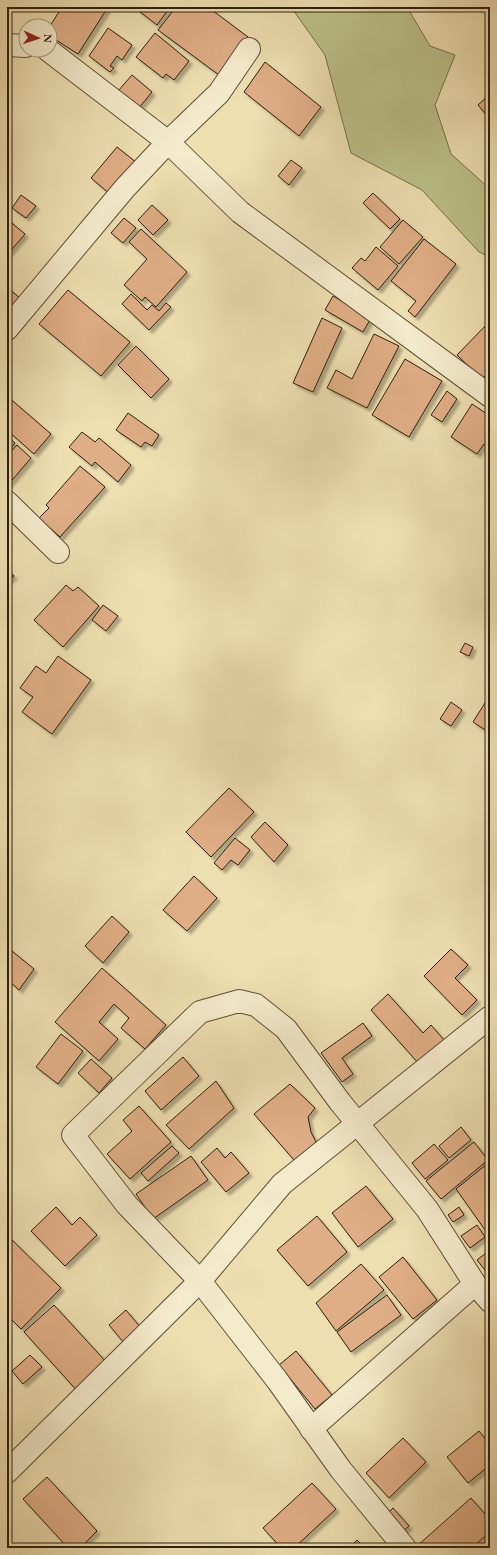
<svg xmlns="http://www.w3.org/2000/svg" width="497" height="1555" font-family="'EB Garamond',serif">
<style>
.green{fill:#bcc189;stroke:#74704a}
.building{fill:#e0ae86;stroke:#2d1f0c;filter:url(#shadow)}
.lines{fill:none;stroke-linecap:round;stroke-linejoin:round}
.minor-casing{stroke:#5d4f35;stroke-width:24}
.minor{stroke:#f4eacc;stroke-width:22}
</style>
<defs>
<filter id="shadow"><feDropShadow dx="3.5" dy="3.5" stdDeviation="1" flood-color="#0004"/></filter>
</defs>
<rect width="100%" height="100%" fill="#eedfb1"/>
<filter id="stains"><feTurbulence type="fractalNoise" baseFrequency=".005" numOctaves="4"/><feColorMatrix values="0 0 0 0 .2 0 0 0 0 .09 0 0 0 0 .02 0 0 0 .5 -.17"/></filter>
<radialGradient id="worn" r=".72"><stop offset=".6" stop-color="#630" stop-opacity="0"/><stop offset="1" stop-color="#630" stop-opacity=".3"/></radialGradient>
<polygon class="green" points="291,7 407,7 430,46 455,55 435,105 451,154 490,189 490,257 479,252 422,190 351,153 325,55"/>
<g class="building">
<polygon points="62,7 108,7 78,54 50,36 50,26"/>
<polygon points="136,7 170,7 157,25 135,8"/>
<polygon points="176,7 208,7 248,37 219,75 158,30"/>
<polygon points="108,28 132,45 122,60 117,56 110,66 114,68 110,72 89,56"/>
<polygon points="155,33 189,61 174,80 166,74 163,78 136,57"/>
<polygon points="265,62 321,107 299,136 244,92"/>
<polygon points="132,75 152,92 138,109 118,91"/>
<polygon points="490,94 490,114 488,117 478,105"/>
<polygon points="117,147 137,163 111,195 91,178"/>
<polygon points="291,160 302,168 289,185 278,176"/>
<polygon points="373,193 400,219 390,229 363,203"/>
<polygon points="21,195 36,206 26,218 12,208"/>
<polygon points="152,205 168,220 153,235 138,220"/>
<polygon points="124,218 136,228 123,243 111,233"/>
<polygon points="7,219 25,234 7,255"/>
<polygon points="403,220 423,237 399,264 380,247"/>
<polygon points="141,229 187,272 156,307 145,297 142,301 124,285 147,259 129,242"/>
<polygon points="424,239 456,264 415,317 408,311 416,301 391,281"/>
<polygon points="376,247 398,266 378,290 352,268 361,258 365,261"/>
<polygon points="7,287 22,300 7,318"/>
<polygon points="68,290 130,342 101,376 39,324"/>
<polygon points="131,294 147,310 152,305 159,311 166,303 171,307 149,330 122,304"/>
<polygon points="333,296 371,318 363,332 325,310"/>
<polygon points="322,318 342,328 313,392 293,383"/>
<polygon points="490,321 490,371 482,379 457,355"/>
<polygon points="374,334 399,346 367,408 327,388 336,370 352,379"/>
<polygon points="136,346 169,379 151,398 118,365"/>
<polygon points="405,359 442,381 409,437 372,415"/>
<polygon points="447,391 457,399 442,422 431,415"/>
<polygon points="7,396 51,434 34,454 7,430"/>
<polygon points="472,404 490,416 490,448 484,444 477,454 451,437"/>
<polygon points="128,413 159,435 152,446 145,442 141,447 116,430"/>
<polygon points="82,432 95,442 99,438 131,465 118,482 95,462 92,466 69,447"/>
<polygon points="7,436 15,443 7,453"/>
<polygon points="17,445 31,458 7,486 7,456"/>
<polygon points="80,466 105,487 60,537 39,518 49,508 46,505"/>
<polygon points="7,569 14,576 7,582"/>
<polygon points="66,585 73,591 78,587 99,606 63,647 34,620"/>
<polygon points="103,605 118,616 106,631 92,620"/>
<polygon points="465,643 473,647 469,656 460,652"/>
<polygon points="58,656 91,680 52,734 22,712 33,697 20,688 36,666 46,673"/>
<polygon points="490,695 490,733 473,722"/>
<polygon points="451,702 462,710 451,726 440,719"/>
<polygon points="229,788 254,812 211,857 186,832"/>
<polygon points="265,822 288,845 274,862 251,837"/>
<polygon points="235,838 250,850 238,865 231,860 222,870 214,863"/>
<polygon points="194,876 217,898 187,931 163,910"/>
<polygon points="112,916 129,932 103,963 85,946"/>
<polygon points="7,947 34,969 19,990 7,979"/>
<polygon points="451,949 468,965 455,978 477,1000 462,1015 424,976"/>
<polygon points="102,968 166,1025 145,1049 121,1028 129,1018 114,1004 99,1022 118,1039 99,1061 55,1022"/>
<polygon points="388,994 423,1033 431,1025 445,1041 419,1064 371,1010"/>
<polygon points="363,1023 372,1036 342,1058 353,1074 342,1082 321,1053"/>
<polygon points="61,1034 83,1051 58,1084 36,1067"/>
<polygon points="183,1057 199,1076 161,1110 145,1091"/>
<polygon points="91,1059 112,1078 99,1093 78,1073"/>
<polygon points="216,1081 234,1108 189,1149 166,1125"/>
<polygon points="290,1084 315,1108 308,1117 311,1132 317,1144 294,1160 254,1114"/>
<polygon points="139,1106 171,1142 130,1179 107,1154 132,1131 123,1120"/>
<polygon points="461,1127 471,1140 449,1158 439,1146"/>
<polygon points="474,1142 488,1160 441,1199 426,1181"/>
<polygon points="434,1144 448,1160 425,1179 412,1163"/>
<polygon points="172,1146 179,1153 148,1181 141,1173"/>
<polygon points="217,1148 225,1158 231,1152 249,1173 226,1192 201,1162"/>
<polygon points="191,1156 208,1180 153,1219 136,1194"/>
<polygon points="487,1164 490,1168 490,1237 456,1189"/>
<polygon points="366,1186 393,1219 358,1247 332,1213"/>
<polygon points="56,1207 72,1225 80,1217 97,1235 65,1266 31,1231"/>
<polygon points="459,1207 464,1215 453,1222 448,1215"/>
<polygon points="317,1216 347,1252 308,1286 277,1250"/>
<polygon points="477,1225 485,1237 470,1248 461,1236"/>
<polygon points="7,1235 61,1288 21,1329 7,1315"/>
<polygon points="486,1253 489,1257 490,1256 490,1274 489,1275 477,1260"/>
<polygon points="403,1257 437,1300 413,1319 379,1277"/>
<polygon points="361,1264 384,1290 336,1331 316,1303"/>
<polygon points="387,1295 401,1315 351,1352 337,1332"/>
<polygon points="54,1305 108,1364 80,1394 24,1332"/>
<polygon points="126,1310 141,1328 124,1343 109,1325"/>
<polygon points="296,1351 332,1395 315,1409 279,1365"/>
<polygon points="30,1355 42,1367 23,1384 12,1371"/>
<polygon points="479,1431 490,1445 490,1465 468,1483 447,1457"/>
<polygon points="403,1438 426,1462 389,1498 366,1473"/>
<polygon points="47,1477 97,1531 80,1548 68,1548 23,1499"/>
<polygon points="312,1483 336,1509 294,1548 281,1548 263,1528"/>
<polygon points="471,1498 490,1520 490,1532 471,1548 419,1548 417,1546"/>
<polygon points="393,1508 409,1526 401,1533 386,1515"/>
<polygon points="357,1540 365,1548 349,1548"/>
<polygon points="490,1540 490,1548 481,1548"/>
</g>
<g class="lines">
<g class="minor-casing">
<g id="minor">
<polyline points="7,45 26,46"/>
<polyline points="48,50 168,142 240,212 490,396"/>
<polyline points="7,329 125,188 168,142 219,93 249,49"/>
<polyline points="7,502 58,552"/>
<polyline points="311,1429 475,1284"/>
<polyline points="7,1472 200,1281 282,1184 490,1017"/>
<polyline points="405,1548 341,1470 277,1380 200,1281 127,1205 73,1135 200,1012 239,1001 256,1005 286,1029 340,1102 427,1209 475,1284 490,1301"/>
</g>
</g>
<use href="#minor" class="minor"/>
</g>
<rect width="497" height="1555" fill="none" stroke="#eedfb1" stroke-width="24"/>
<rect x="8" y="8" width="481" height="1539" fill="none" stroke="#2d1f0c" stroke-width="2"/>
<rect x="12" y="12" width="473" height="1531" fill="none" stroke="#2d1f0c"/>
<g transform="translate(38 38) rotate(93)"><circle r="19" fill="#f4eacc" stroke="#a4997f"/>
<path d="M0-3L7 15L0 10L-7 15Z" fill="#8f2418"/>
<text y="-6" font-size="11" font-weight="bold" text-anchor="middle" fill="#2d1f0c">N</text>
</g>
<rect width="100%" height="100%" filter="url(#stains)"/>
<rect width="100%" height="100%" fill="url(#worn)"/>
</svg>
